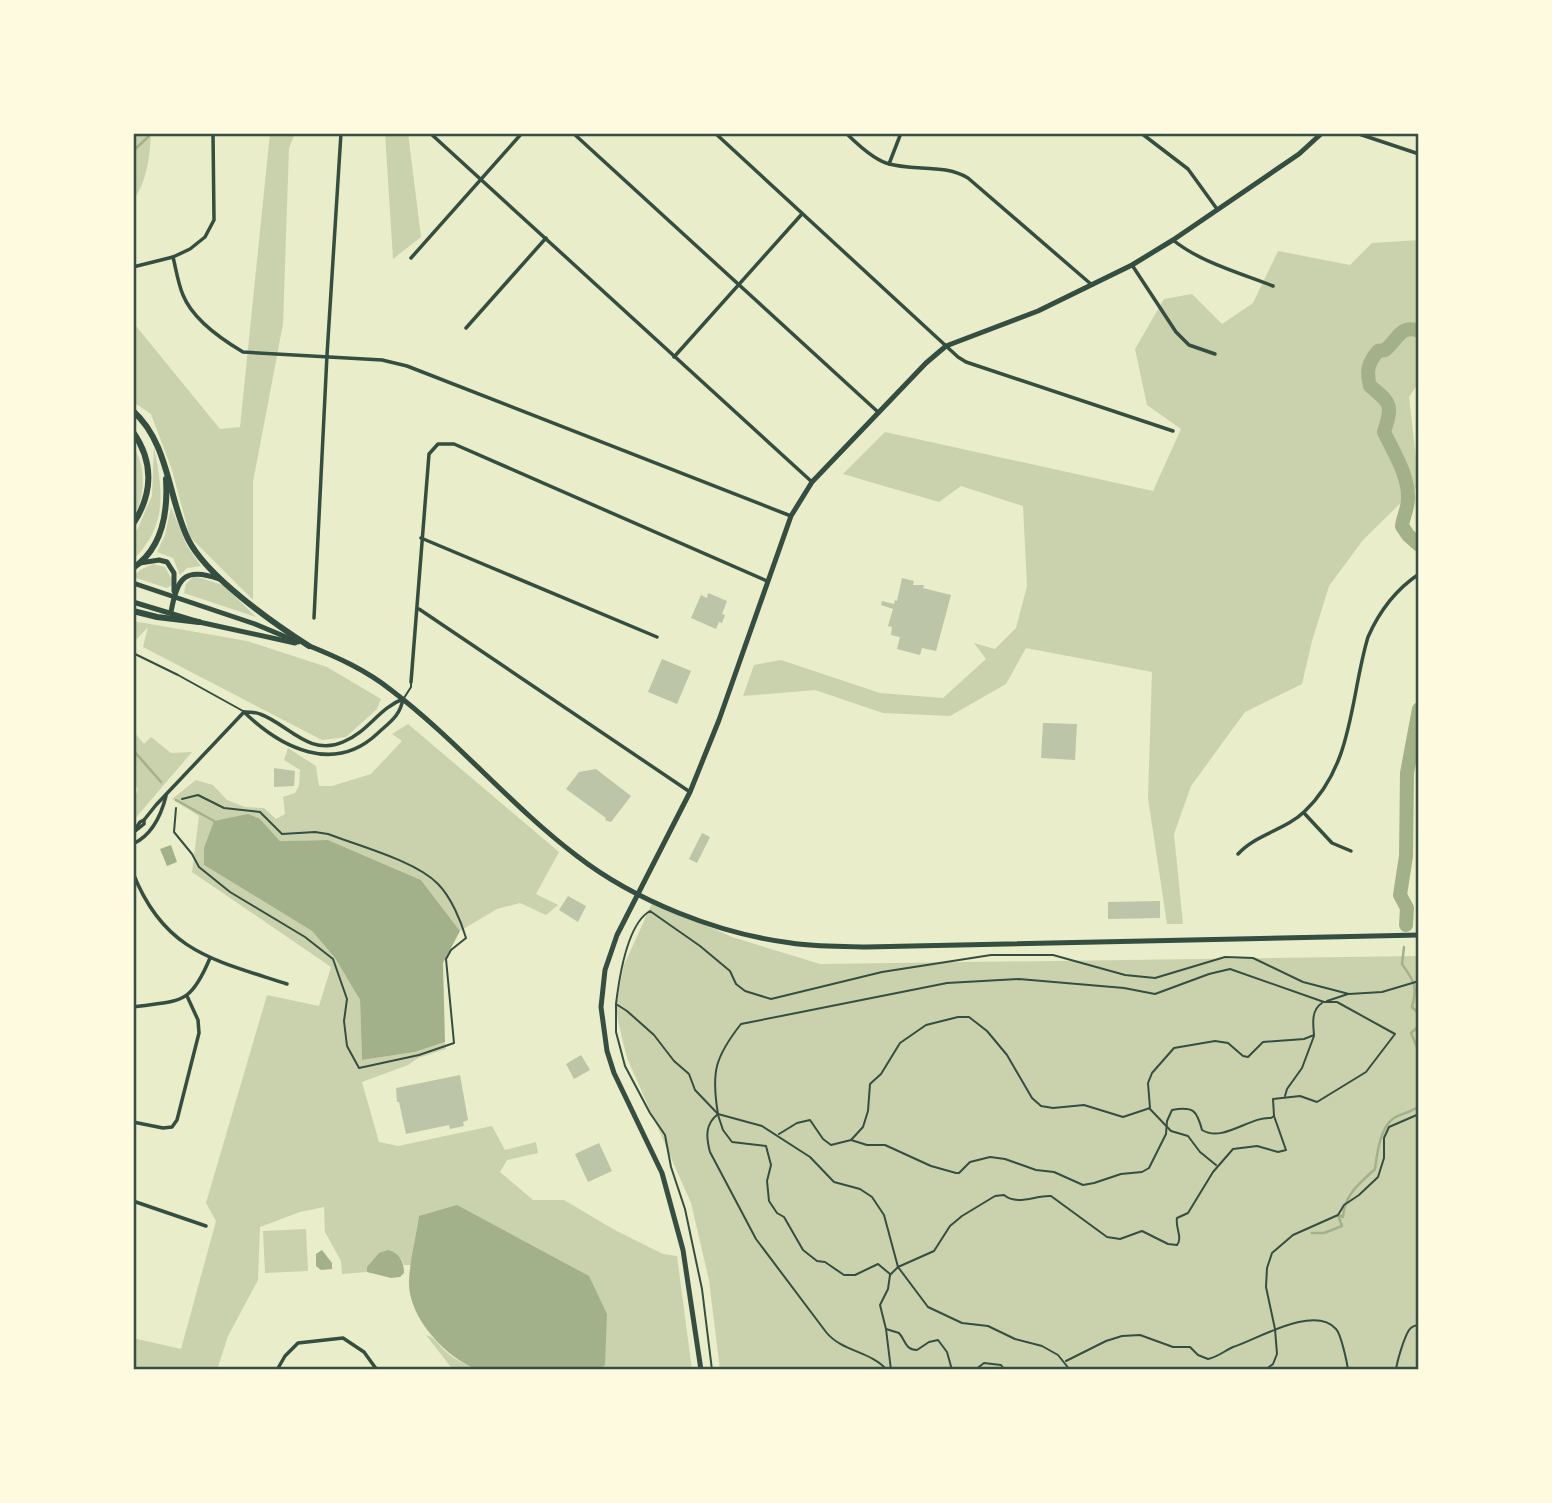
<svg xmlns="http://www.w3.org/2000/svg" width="1552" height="1503" font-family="'Sofia Sans Condensed',sans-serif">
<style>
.green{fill:#cad2ad}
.water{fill:#a3b18a}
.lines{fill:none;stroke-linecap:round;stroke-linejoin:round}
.stream{stroke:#a3b18a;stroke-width:2.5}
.river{stroke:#a3b18a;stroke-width:14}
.building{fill:#bcc5a7}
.path{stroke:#344e41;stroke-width:2}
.service{stroke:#344e41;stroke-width:2}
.minor{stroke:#344e41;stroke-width:3.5}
.primary{stroke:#344e41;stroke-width:5}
.motorway{stroke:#344e41;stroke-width:6}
.neatline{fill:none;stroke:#344e41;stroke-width:2.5}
</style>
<rect width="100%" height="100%" fill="#e9edc9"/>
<g class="green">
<path d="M133 133H151C150 154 147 183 133 200Z"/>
<polygon points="270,133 295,133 289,148 283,324 253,482 253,600 190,537 172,470 151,414 133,402 133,302 136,326 220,429 240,427"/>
<polygon points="385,133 408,133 421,237 393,259"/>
<polygon points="1419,240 1419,382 1409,397 1419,485 1363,540 1329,586 1312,641 1302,684 1245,712 1191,786 1174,834 1183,924 1167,924 1148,798 1152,672 1026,648 1006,684 950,716 883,713 815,690 743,696 754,665 781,660 880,693 943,698 986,659 974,643 995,649 1016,628 1027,586 1023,506 961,486 939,502 843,474 885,432 1153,491 1181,429 1147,405 1135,349 1164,299 1192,294 1222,324 1253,303 1278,251 1350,265 1372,243"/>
<path d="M133 447C146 464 146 499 133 516Z"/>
<path d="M154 447C163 492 168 525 133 560V533L137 530 152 496Z"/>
<polygon points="171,507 187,546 201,566 187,568 180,575 173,558 157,552 165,535"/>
<polygon points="153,564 165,567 171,578 172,585 167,588 133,577 140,570"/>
<polygon points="194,576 223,585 256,617 184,593 186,584"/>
<polygon points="133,621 247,641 327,667 381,699 377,709 346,737 322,740 143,647 148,627 133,643"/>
<polygon points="408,724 559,852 536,894 558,905 546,915 520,903 497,909 460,931 421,880 328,840 280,841 260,819 204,865 312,931 335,958 360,1000 362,1060 415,1052 445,1042 446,1049 418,1058 408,1065 362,1082 379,1142 398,1146 492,1126 505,1150 536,1142 538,1153 507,1160 500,1172 533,1200 564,1200 613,1229 663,1254 677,1256 692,1370 599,1370 605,1364 419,1216 411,1265 404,1265 401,1258 367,1267 367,1272 342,1274 341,1261 325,1232 324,1207 300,1212 260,1227 258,1280 228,1336 217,1370 133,1370 133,1338 181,1349 216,1221 206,1203 267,995 319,1006 331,967 192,872 199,816 172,799 196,780 213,785 227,800 245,807 264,808 276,819 285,814 283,797 295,793 299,786 300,770 284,760 288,748 316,766 319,786 332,786 371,774 402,741 392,734"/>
<polygon points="134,732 144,744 151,737 171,753 192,752 133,821 133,800 138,790 133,778"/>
<polygon points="653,901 732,937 820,964 1419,956 1419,1370 720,1370 709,1280 691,1203 627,1058 618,1021 616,1004 624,965"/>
<polygon points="306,1229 308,1271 265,1273 263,1231"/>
<path d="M426 1335C436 1338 437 1343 443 1349 453 1359 466 1365 478 1370H453Z"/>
</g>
<g class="water">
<polygon points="248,814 260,819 280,841 328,840 421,880 460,931 443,963 445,1042 415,1052 362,1060 360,1000 335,958 312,931 204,865 204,848 214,821"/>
<polygon points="171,845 177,862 167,866 160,849"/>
<path d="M457 1205 589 1276 607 1314 605 1365 599 1370H478C446 1358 407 1317 409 1280 410 1259 416 1237 419 1216Z"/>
<polygon points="322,1250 332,1263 332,1269 321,1270 316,1266 316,1254"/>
<path d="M388 1250C399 1253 404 1261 404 1273L400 1277 391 1278 367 1272V1267L379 1253Z"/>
</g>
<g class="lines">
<g class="stream">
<polyline points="133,151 148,137 148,133"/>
<polyline points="133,750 161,782"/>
<polyline points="176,800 214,821"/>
<path d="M1404 947 1402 964C1414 981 1418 986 1412 1007L1419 1014"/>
<polyline points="1419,1026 1411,1033 1419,1052"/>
<path d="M1312 1233H1324L1342 1226 1338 1215 1343 1217C1344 1195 1360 1183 1375 1169 1377 1154 1380 1127 1394 1118 1402 1113 1410 1113 1419 1106"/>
</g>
<g class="river">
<path d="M1419 331C1400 324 1398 340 1385 350L1378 351C1368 363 1366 371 1370 386 1391 403 1393 405 1384 432 1394 453 1409 476 1408 499 1408 508 1403 517 1402 526L1408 535 1419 545"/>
<polyline points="1406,925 1407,908 1400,895 1406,856 1407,773 1419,709"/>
</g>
</g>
<g class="building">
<polygon points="902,578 914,581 913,585 924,585 923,588 951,595 936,651 922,648 920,655 897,649 900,637 891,635 892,627 888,626 893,609 881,605 882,601 894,604 895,600 897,601"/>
<polygon points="708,593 727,601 722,614 725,615 722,623 719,622 716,629 691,618 701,595 707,598"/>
<polygon points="662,659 691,671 677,704 648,692"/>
<polygon points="1043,723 1077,724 1075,760 1041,758"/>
<polygon points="274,768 295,771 294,786 274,787"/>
<polygon points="596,769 631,796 611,822 605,820 606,818 566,789 579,772"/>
<polygon points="702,833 710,837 697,863 689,859"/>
<polygon points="568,896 586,906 578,922 559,910"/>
<polygon points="1160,901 1160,918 1108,919 1108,902"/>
<polygon points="581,1055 590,1070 574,1079 566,1064"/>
<polygon points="460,1075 468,1120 463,1122 464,1126 450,1129 449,1125 406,1134 399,1102 397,1102 396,1088"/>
<polygon points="599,1143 612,1171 588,1182 575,1154"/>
</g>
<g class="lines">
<g class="path">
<path d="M176 808 174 832 192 854 199 867 230 892 305 937 333 959 347 999 344 1021 347 1046 359 1068 419 1055 454 1043 446 959 451 950 466 938C461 921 451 897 438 884 416 861 359 846 328 834L315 832 282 834 260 812 224 808 198 795 182 799"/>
<polyline points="1327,1001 1348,994"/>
<polyline points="616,1004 616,1032 625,1066 650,1113 665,1135 671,1167 685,1209 702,1289 712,1370"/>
<polyline points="1285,1096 1287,1089 1302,1068 1314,1036"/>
<polyline points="1150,1109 1171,1131 1188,1136 1200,1152 1216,1165"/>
<polyline points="718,1115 723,1130 732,1142 766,1146 771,1165 767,1181 769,1201 777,1213 784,1217 803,1250 817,1261 825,1262 844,1275 855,1275 878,1264 890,1274"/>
<path d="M779 1134 797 1123 810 1120 823 1139 831 1145 851 1140 863 1127 868 1111 870 1084 881 1074 900 1043 926 1025 958 1017H969L987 1031 1007 1055 1032 1098 1041 1106 1053 1108 1084 1105 1123 1117 1150 1108 1148 1083 1152 1073 1174 1048 1215 1041 1228 1043 1243 1056 1248 1057 1263 1042 1304 1039 1314 1035C1313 1024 1311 1010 1322 1003"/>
<path d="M851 1140 867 1145H885L931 1166 956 1173H959L970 1162 990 1157 1005 1159 1036 1170 1054 1172 1083 1185 1094 1183 1121 1174 1142 1172 1149 1168 1166 1134 1167 1121 1172 1110C1194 1106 1197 1111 1202 1130 1223 1143 1250 1116 1271 1118L1274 1116 1273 1099 1300 1096 1317 1102 1366 1072 1395 1034 1337 1002H1324L1230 969 1209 974 1155 994 1124 988 1019 979 947 983 741 1024C715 1057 711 1072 718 1114 705 1124 706 1137 710 1152L756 1239 826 1332C842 1352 871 1351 887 1370"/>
<path d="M886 1329 899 1333C906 1341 905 1350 917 1350L929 1342 938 1340 947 1352 952 1370"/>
<path d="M1066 1361 1106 1341 1122 1336 1140 1335 1173 1347H1190L1198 1355 1208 1359C1218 1357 1224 1351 1233 1347 1256 1340 1314 1304 1336 1329 1341 1334 1347 1362 1348 1370"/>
<path d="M891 1370 886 1329 880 1305 888 1289 890 1275 898 1267 934 1251 950 1226 962 1216 995 1196 1004 1195C1017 1206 1036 1195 1051 1196L1107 1237 1120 1239 1142 1231 1168 1244 1177 1245C1183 1238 1175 1227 1177 1218L1188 1213 1213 1172 1233 1149 1257 1146 1278 1152 1286 1150 1274 1116"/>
<polyline points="975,1370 984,1363 1001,1365 1005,1370"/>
<path d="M1070 1370 1058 1355 1042 1346 1015 1339 988 1326 962 1323 928 1307 898 1267 884 1215 872 1197 860 1189 834 1182 810 1157 762 1126 718 1114 695 1090 689 1074 674 1061 654 1035 627 1011 616 1004C619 979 627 924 650 911L700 946 730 971 736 984 745 991 771 999 882 972 991 955H1053L1125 975 1155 978 1225 957 1253 958 1303 982 1349 994 1382 992 1419 981"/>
<polyline points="1265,1370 1273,1364 1277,1354 1275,1329 1266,1287 1267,1268 1272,1253 1293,1235 1338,1215 1344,1205 1359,1195 1378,1177 1384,1158 1384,1138 1389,1127 1419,1114"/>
<path d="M1396 1370C1397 1361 1404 1338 1409 1330 1412 1326 1414 1326 1419 1325"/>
</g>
<g class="service">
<polyline points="133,653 178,675 243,711"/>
<polyline points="404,698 411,687 411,682"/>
</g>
<g class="minor">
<polyline points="430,133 812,482"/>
<polyline points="573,133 878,412"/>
<polyline points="715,133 958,357 966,362 1173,431"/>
<path d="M846 133C857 144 872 158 886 163 913 172 943 163 968 178L1092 285"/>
<polyline points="1141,133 1188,169 1217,209"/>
<polyline points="1356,133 1419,154"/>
<polyline points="889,164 901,133"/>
<path d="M1173 240C1200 262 1240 273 1273 286"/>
<path d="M173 257C176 269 178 283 183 295 193 320 221 339 243 352L382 360 407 366 791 516"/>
<polyline points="411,258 522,133"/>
<polyline points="1132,265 1176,332 1189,345 1215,354"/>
<polyline points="133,267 173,257 190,249 205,237 214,220 213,133"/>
<polyline points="466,328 546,238"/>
<polyline points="674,357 801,215"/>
<polyline points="421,538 657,637"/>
<polyline points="419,609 690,792"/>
<polyline points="314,618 327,355 341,133"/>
<polyline points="411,682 429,454 438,444 454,444 767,581"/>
<path d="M403 699C400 716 390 722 378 733 334 775 281 748 244 712 249 712 255 712 260 714 288 724 309 757 343 742 368 732 379 708 403 699Z"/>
<polyline points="1304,813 1332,843 1351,851"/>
<polyline points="134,831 140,822 144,820"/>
<polyline points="134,832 144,824 144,820 156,805 244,712"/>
<path d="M133 844C152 835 161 816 166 796"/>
<path d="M1238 854C1256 834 1286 830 1305 811 1354 764 1350 697 1368 637 1379 612 1395 590 1419 574"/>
<path d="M133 873C164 952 214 960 287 984"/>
<path d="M133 1007C181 1000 190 1006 210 958"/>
<polyline points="133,1122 163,1128 172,1127 177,1120 199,1033 198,1020 187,996"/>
<polyline points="133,1201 206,1226"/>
<polyline points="277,1370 285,1356 298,1343 343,1338 364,1352 377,1370"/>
</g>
<g class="primary">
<polyline points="140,563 159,560 167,562 174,573 174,591"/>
<polyline points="133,583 255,624 298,642"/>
<polyline points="133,602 199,622 295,643"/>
<path d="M171 612C177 579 184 566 219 579"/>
<path d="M307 645C337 657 366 670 391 690 457 740 511 806 577 856 635 901 719 934 791 943 816 947 841 946 866 947L1419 935"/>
<polyline points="701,1370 683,1250 662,1173 614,1073 607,1051 601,1007 605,970 617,935 690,792 719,720 791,516 812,482 926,363 946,346 1038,311 1132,265 1173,240 1299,154 1322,133"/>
</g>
<g class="motorway">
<path d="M133 411C169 443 168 498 188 539 206 576 273 623 309 646"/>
<path d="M133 432C154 462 153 494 133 524"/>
<path d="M133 568C163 548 168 512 166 479"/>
<polyline points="133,611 157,617 199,622"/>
</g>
</g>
<rect width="1552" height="1503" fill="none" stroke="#fefae0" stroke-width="270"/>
<rect x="135" y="135" width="1282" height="1233" class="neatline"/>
</svg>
